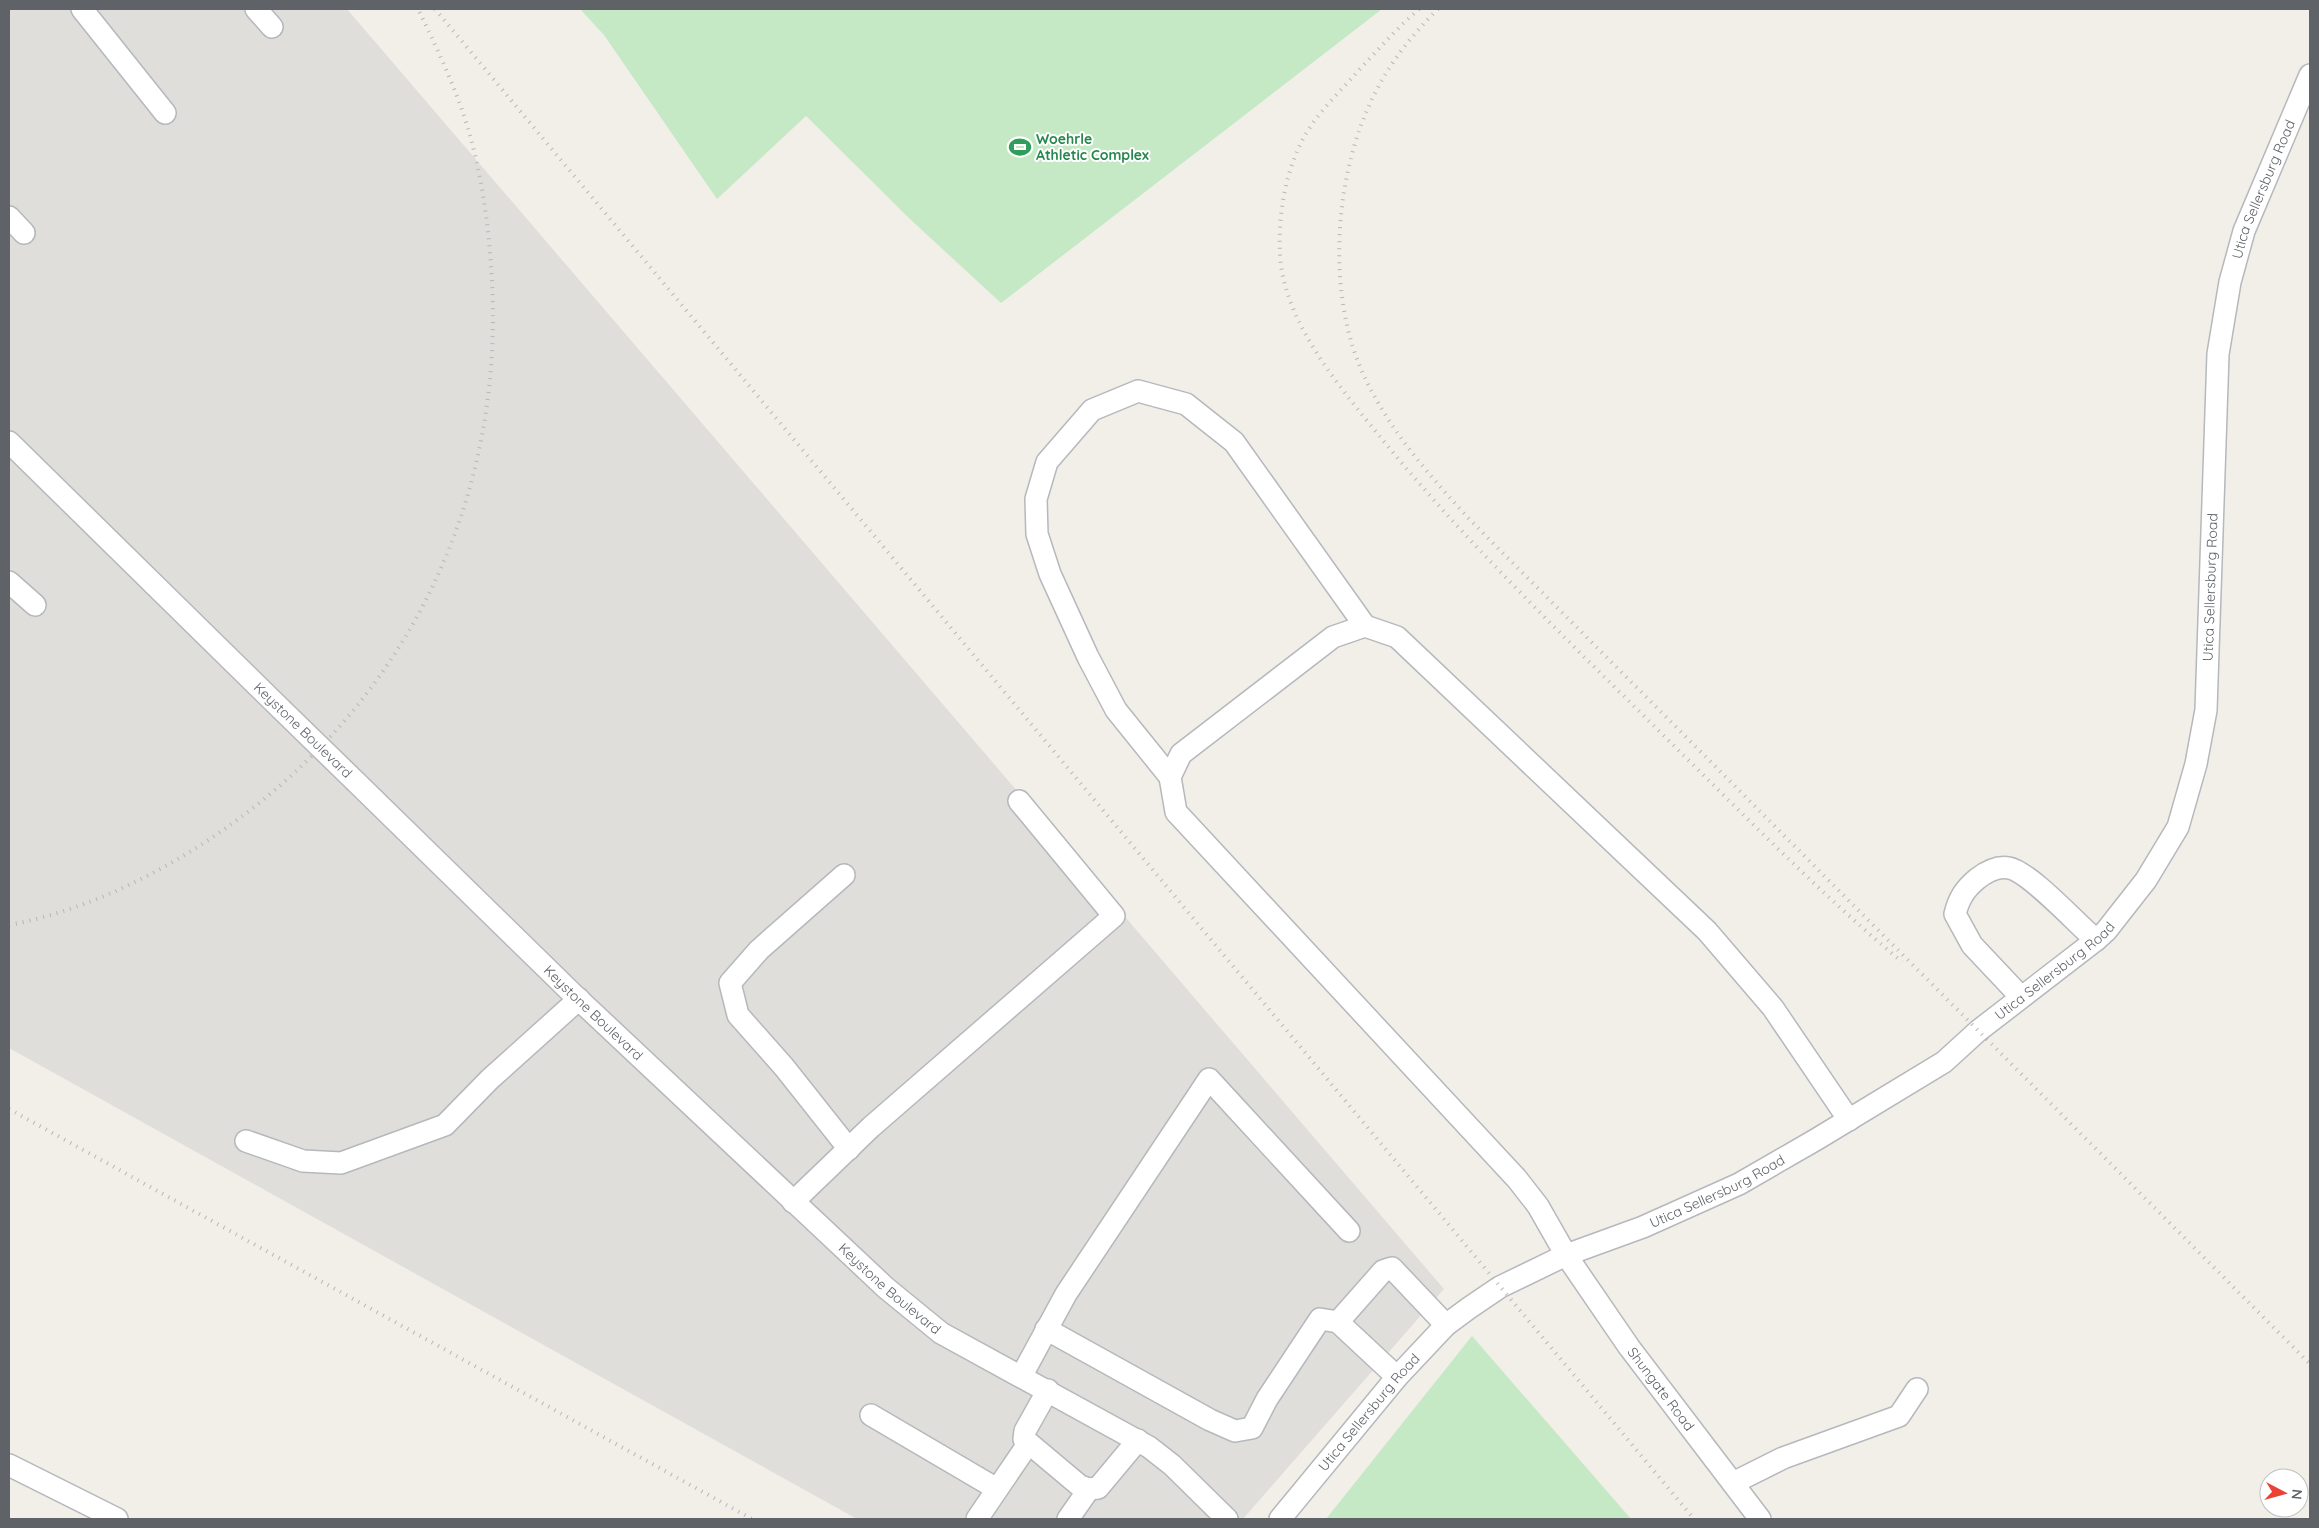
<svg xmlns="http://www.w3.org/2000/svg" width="2319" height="1528" font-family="Quicksand,sans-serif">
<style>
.industrial{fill:#e0deda}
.green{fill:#c5e8c5}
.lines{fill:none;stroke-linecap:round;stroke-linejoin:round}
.minor-casing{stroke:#b5b8bc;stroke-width:24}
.minor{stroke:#fff;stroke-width:21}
.rail{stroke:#b6b7b8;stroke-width:4;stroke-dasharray:1 6;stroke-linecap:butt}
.minor-bridge-casing{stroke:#b5b8bc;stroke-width:24;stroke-linecap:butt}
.minor-bridge{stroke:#fff;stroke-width:21}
.labels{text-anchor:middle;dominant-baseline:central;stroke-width:4;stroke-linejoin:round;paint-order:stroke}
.leisure-label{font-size:14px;font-weight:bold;fill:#27864d;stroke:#fff;text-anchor:start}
.street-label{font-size:14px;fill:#5f6368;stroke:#fff}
</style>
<rect width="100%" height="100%" fill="#f1efe8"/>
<polygon class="industrial" points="9,9 347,9 1444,1289 1243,1519 857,1519 9,1048"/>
<g class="green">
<polygon points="580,9 1382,9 1001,303 911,220 806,116 717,199 604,35"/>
<polygon points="1472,1336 1631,1519 1326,1519"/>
</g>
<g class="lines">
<g class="minor-casing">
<g id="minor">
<polyline points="82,9 165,113"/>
<polyline points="256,9 272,27"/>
<polyline points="9,217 24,233"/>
<polyline points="9,442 281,709"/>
<polyline points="9,582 35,605"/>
<polyline points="1170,777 1116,710 1088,657 1050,574 1037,534 1036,499 1047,462 1092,410 1138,391 1186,404 1234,442 1365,626"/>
<path id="s1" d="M356 782 574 995 886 1288 941 1333 1149 1447 1172 1465 1227 1519"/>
<polyline points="844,875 759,950 730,983 738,1015 784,1067 849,1149"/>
<path d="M2021 997 1972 945 1955 914C1959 898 1965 889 1977 879 1986 872 1998 866 2009 868 2030 872 2078 925 2096 940"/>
<polyline points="246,1141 303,1161 341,1163 445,1125 490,1079 579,999"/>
<polyline points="793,1202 871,1127 1114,916 1019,801"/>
<polyline points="1338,1322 1383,1271 1392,1268 1446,1325"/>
<polyline points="1046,1329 1210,1420 1235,1431 1252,1428 1267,1399 1320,1319 1338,1322 1397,1377"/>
<polyline points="1022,1375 1066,1294 1209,1079 1349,1231"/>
<polyline points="1048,1390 1025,1431 1024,1439 1080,1486 1089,1489 1098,1488 1138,1440"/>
<polyline points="871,1415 997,1489"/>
<polyline points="9,1465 117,1519"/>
<polyline points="1733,1483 1783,1458 1899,1416 1917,1389"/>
<polyline points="977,1519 1028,1444"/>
<polyline points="1068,1519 1089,1489"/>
<path id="s2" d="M1280 1519 1397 1377 1446 1325 1469 1308 1500 1287 1566 1255 1643 1227 1739 1184 1817 1139 1944 1062 1978 1031 2096 940 2106 931 2146 880 2178 827 2196 764 2206 710 2218 354 2230 282 2244 231 2310 75"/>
<polyline points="1760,1519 1629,1347 1566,1255 1538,1206 1517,1179 1176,812 1170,777 1181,754 1333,637 1365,626 1397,637 1707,931 1773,1008 1849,1120"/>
</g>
</g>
<use href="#minor" class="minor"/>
<g class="rail">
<polyline points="435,9 1694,1519"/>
<path d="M1419 9C1397 28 1378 50 1358 71 1339 93 1316 114 1303 139 1285 173 1278 216 1280 255 1284 323 1340 387 1381 438 1464 540 1559 632 1652 724 1734 805 1814 888 1902 962"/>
<path d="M1438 9C1413 34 1391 61 1375 93 1335 172 1326 287 1361 369 1386 427 1429 475 1471 521L2310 1364"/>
<path d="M9 925C95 909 180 864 249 811 415 683 503 492 492 282 489 225 481 165 462 110 450 76 434 42 418 9"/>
<polyline points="9,1109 752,1519"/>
</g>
<g class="minor-bridge-casing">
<polyline id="minor-bridge" points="281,709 356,782"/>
</g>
<use href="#minor-bridge" class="minor-bridge"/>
</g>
<defs>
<g id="stadium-bare" transform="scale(1.725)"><path d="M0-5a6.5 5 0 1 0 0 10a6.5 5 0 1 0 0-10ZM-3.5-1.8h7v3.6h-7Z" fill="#2e9e5b" stroke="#fff" stroke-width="2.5" paint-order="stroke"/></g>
</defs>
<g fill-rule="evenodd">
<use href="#stadium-bare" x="1020" y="147"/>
</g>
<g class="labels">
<g class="leisure-label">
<text x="1036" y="139">Woehrle<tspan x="1036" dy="16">Athletic Complex</tspan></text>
</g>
<g class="street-label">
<text stroke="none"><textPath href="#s2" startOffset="1804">Utica Sellersburg Road</textPath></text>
<text stroke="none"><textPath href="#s2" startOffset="1399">Utica Sellersburg Road</textPath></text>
<text transform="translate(303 730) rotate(44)">Keystone Boulevard</text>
<text stroke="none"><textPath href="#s2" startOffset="964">Utica Sellersburg Road</textPath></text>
<text stroke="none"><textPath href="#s1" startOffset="331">Keystone Boulevard</textPath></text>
<text stroke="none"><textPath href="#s2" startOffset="559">Utica Sellersburg Road</textPath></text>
<text stroke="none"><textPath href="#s1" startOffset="736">Keystone Boulevard</textPath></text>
<text transform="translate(1661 1389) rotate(53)">Shungate Road</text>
<text stroke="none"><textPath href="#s2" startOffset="139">Utica Sellersburg Road</textPath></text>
</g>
</g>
<rect width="2319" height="1528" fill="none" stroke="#5f6368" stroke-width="20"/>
<g transform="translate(2284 1493) rotate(96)"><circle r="24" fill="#ffffff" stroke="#bfc1c3"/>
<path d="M0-4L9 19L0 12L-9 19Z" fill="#ea4335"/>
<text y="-8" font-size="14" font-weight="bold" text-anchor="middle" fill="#5f6368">N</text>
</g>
</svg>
